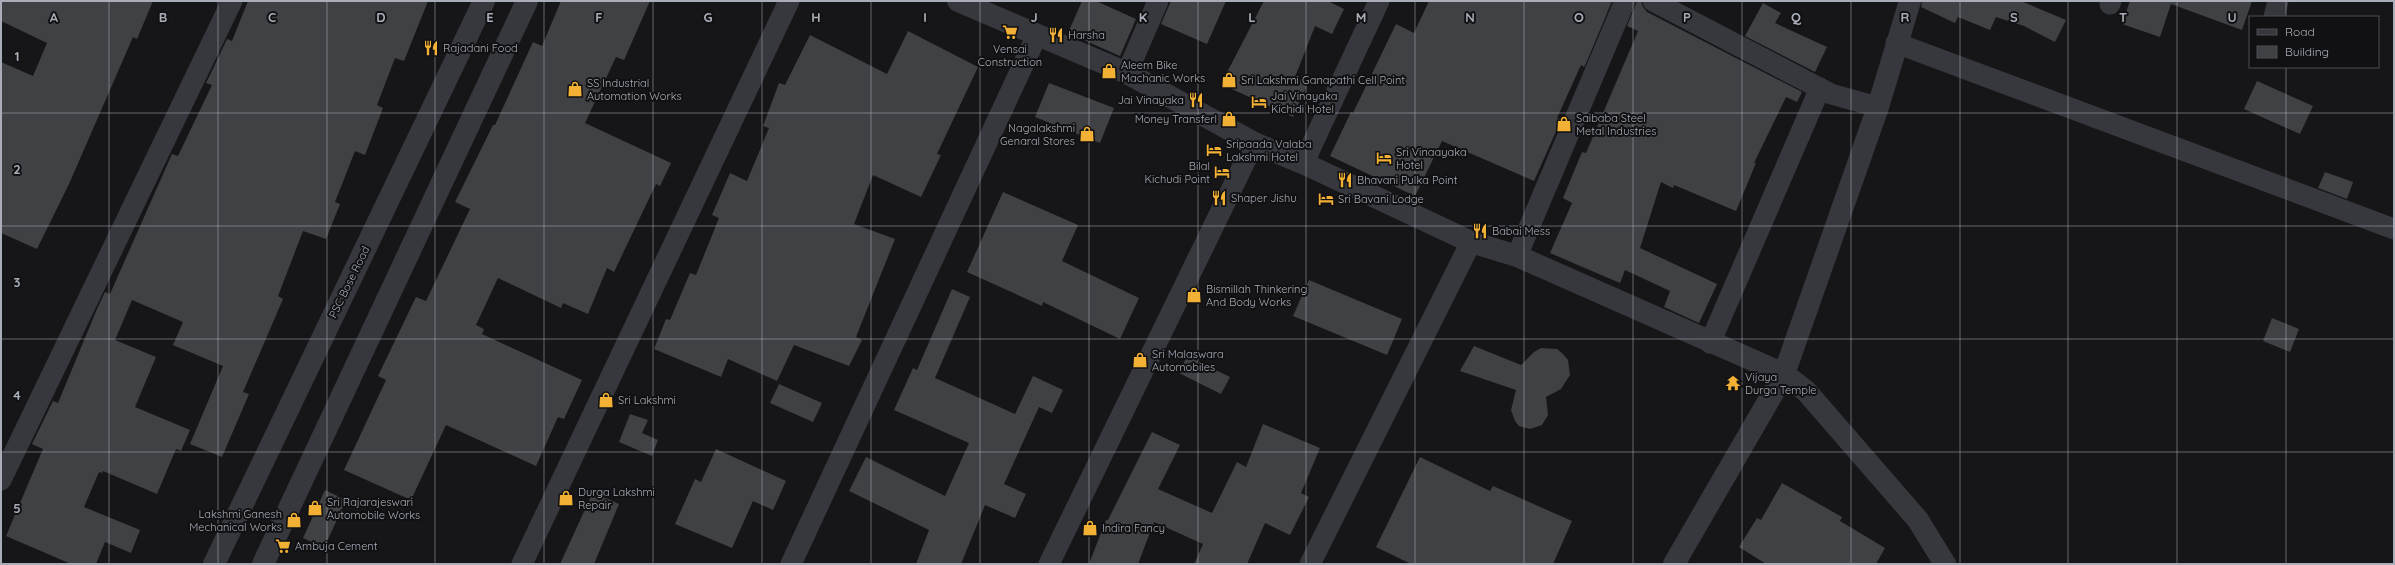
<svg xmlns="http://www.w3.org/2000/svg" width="2395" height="565" font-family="Quicksand,sans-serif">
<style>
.building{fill:#404145}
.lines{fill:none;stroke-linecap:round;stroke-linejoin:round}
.minor{stroke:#37383d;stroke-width:21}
.tertiary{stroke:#37383d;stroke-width:22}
.grid{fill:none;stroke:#a8adb8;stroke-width:1;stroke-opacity:0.55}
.labels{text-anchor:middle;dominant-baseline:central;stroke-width:4;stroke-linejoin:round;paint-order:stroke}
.poi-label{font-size:11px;fill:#a8adb8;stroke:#111113;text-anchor:start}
.street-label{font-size:11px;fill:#a8adb8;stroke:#111113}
.grid-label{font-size:13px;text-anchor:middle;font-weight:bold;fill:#a8adb8;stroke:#111113;stroke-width:4;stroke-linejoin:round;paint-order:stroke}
</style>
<rect width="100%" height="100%" fill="#161618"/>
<g class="building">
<polygon points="1,1 153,1 137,39 133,37 69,184 37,249 1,233 1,62 33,76 47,43 1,21"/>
<polygon points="248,1 428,1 404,61 395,58 377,105 383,108 365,155 355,151 335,202 340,204 326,239 303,231 278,296 283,299 243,392 249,394 222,457 190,444 223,366 173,345 183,322 132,300 115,340 156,357 135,407 190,430 181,451 176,449 157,494 103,471 102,473 99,472 84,507 140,530 131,553 105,542 96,564 71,564 6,536 43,449 32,444 53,401 58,403 97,309 105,292 110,294 172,154 178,156 212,85 206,83 210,75 227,39 232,41"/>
<polygon points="561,1 650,1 624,60 616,57 585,123 671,163 660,186 656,184 614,272 607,268 588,314 563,303 561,308 498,278 476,325 484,329 482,334 582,380 564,419 558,417 536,466 446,425 411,500 344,470 386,380 378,376 416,297 426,301 470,209 455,202 493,125 495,125 533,42 542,46"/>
<polygon points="1082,1 1096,1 1136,19 1120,56 1068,33"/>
<polygon points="1171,1 1226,1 1207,44 1161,24"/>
<polygon points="1264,1 1328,1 1344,9 1332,34 1315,26 1295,77 1308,83 1293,117 1221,84"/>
<polygon points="1429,1 1612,1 1587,61 1584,67 1581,65 1557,118 1561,120 1534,181 1442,141 1415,196 1330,156 1351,112 1353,113 1396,24 1414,33"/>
<polygon points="1637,1 1641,1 1643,7 1647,12 1802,92 1797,102 1786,97 1754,163 1756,163 1736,211 1674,185 1673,188 1661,182 1640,248 1717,284 1699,323 1664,307 1670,291 1625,270 1620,283 1550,253 1572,203 1563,198 1582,152 1586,153 1638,31 1627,26"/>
<polygon points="1922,1 2021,1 2066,20 2055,42 2024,26 1996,17 1990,30 1958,17 1955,23 1921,7"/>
<polygon points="2130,1 2252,1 2242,30 2171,4 2160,37 2122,24"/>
<polygon points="1763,3 1781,13 1775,23 1827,47 1815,72 1745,36"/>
<polygon points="908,31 978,67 937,154 941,155 921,197 873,175 854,224 895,239 856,337 862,340 849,366 794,345 777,381 728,359 721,377 654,349 666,319 670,320 690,273 696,275 719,218 712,215 730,173 747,181 769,128 763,126 779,83 785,85 810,35 887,74"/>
<polygon points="2257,81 2313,106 2300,134 2244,109"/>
<polygon points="1049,83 1114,108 1100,143 1035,117"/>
<polygon points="2325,172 2353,182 2347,199 2318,188"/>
<polygon points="1003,192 1078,225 1062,261 1139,298 1120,339 1043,302 1042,306 967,272"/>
<polygon points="1309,280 1402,319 1387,355 1293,316"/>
<polygon points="952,289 970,297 935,378 1015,414 1033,376 1063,390 1052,413 1039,407 1004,484 1026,494 1015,518 985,505 961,564 916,564 929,530 849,491 866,457 945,496 969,443 894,410 913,368 917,370"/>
<polygon points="2272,318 2299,329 2290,352 2263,341"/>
<polygon points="1474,346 1521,365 1534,352 1541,348 1557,349 1563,354 1568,360 1570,375 1561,389 1546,397 1548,415 1542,425 1530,429 1519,426 1515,421 1511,410 1516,390 1460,371"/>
<polygon points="1187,356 1230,377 1221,394 1179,373"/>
<polygon points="779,384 822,403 813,422 770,403"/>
<polygon points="630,414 648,420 642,433 658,440 652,456 619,442"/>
<polygon points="1263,424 1320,448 1301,493 1309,497 1290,535 1265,523 1247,564 1194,564 1203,544 1154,522 1138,564 1089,564 1106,520 1108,520 1152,432 1180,445 1158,489 1212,513 1237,462 1246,467"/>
<polygon points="716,449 786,481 773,510 753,501 732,548 675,524 695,479 701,482"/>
<polygon points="1420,457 1490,491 1493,486 1572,521 1553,564 1411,564 1376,547"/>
<polygon points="1782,483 1842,517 1840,521 1885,548 1876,564 1766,564 1739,547 1757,518 1761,520"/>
<polygon points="325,490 346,500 324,548 303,538"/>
<polygon points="593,492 619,504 594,564 560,564"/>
</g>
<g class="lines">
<g class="minor">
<polyline points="1653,1 1831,94 1878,107"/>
<polyline points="2110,4 2111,1"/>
<polyline points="2274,17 2278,1"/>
<polyline points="1896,43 2394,229"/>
<polyline points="1127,73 1158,1"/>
<polyline points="1305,164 1309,151 1379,1"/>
<polyline points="1517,256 1625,1"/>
<polyline points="1710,343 1820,88"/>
<polyline points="1,480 232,1"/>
<polyline points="522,564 789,1"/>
<polyline points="791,564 1037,35"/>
<polyline points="1049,564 1254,143"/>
<polyline points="1310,564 1471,242"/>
</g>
<g class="tertiary">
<polyline points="958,1 1127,73 1254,143 1305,164 1471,242 1517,256 1784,374 1806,391 1918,520 1945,564"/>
<polyline points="214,564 484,1"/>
<polyline points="263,564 527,1"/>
<polyline points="1674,564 1784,374 1878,107 1910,1"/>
</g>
</g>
<path class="grid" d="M109 1V564M218 1V564M327 1V564M435 1V564M544 1V564M653 1V564M762 1V564M871 1V564M980 1V564M1089 1V564M1198 1V564M1306 1V564M1415 1V564M1524 1V564M1633 1V564M1742 1V564M1851 1V564M1960 1V564M2068 1V564M2177 1V564M2286 1V17M2286 67V564M1 113H2394M1 226H2394M1 339H2394M1 452H2394"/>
<defs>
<g id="supermarket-bare" transform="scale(1.2)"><path d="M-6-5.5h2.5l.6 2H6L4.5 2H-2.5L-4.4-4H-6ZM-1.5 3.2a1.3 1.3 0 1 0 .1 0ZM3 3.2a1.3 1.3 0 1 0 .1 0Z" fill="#f2b134" stroke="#111113" stroke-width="2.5" paint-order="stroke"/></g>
<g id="restaurant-bare" transform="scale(1.2)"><path d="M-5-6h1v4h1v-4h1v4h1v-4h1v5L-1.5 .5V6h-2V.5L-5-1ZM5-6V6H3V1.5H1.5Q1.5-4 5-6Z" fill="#f2b134" stroke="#111113" stroke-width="2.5" paint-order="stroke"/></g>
<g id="shop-bare" transform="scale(1.2)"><path d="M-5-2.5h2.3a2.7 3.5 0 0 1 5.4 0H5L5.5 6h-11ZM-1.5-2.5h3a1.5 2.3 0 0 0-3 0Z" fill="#f2b134" stroke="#111113" stroke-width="2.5" paint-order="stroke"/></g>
<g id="hotel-bare" transform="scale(1.2)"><path d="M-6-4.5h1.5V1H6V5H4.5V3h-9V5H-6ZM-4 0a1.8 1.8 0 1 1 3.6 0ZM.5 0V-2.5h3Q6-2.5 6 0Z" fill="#f2b134" stroke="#111113" stroke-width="2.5" paint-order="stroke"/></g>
<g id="temple-bare" transform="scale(1.2)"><path d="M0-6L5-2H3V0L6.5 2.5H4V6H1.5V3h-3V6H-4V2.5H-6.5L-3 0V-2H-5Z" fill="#f2b134" stroke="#111113" stroke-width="2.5" paint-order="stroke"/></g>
</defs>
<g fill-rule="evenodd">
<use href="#supermarket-bare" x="1010" y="32"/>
<use href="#restaurant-bare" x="1056" y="35"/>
<use href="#restaurant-bare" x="431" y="48"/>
<use href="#shop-bare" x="1109" y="71"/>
<use href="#shop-bare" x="1229" y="80"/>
<use href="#shop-bare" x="575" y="89"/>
<use href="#restaurant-bare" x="1196" y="100"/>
<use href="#hotel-bare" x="1259" y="102"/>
<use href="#shop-bare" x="1229" y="119"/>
<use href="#shop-bare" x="1564" y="124"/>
<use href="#shop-bare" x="1087" y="134"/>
<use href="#hotel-bare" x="1214" y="150"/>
<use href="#hotel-bare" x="1384" y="158"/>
<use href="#hotel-bare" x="1222" y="172"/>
<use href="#restaurant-bare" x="1345" y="180"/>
<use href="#restaurant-bare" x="1219" y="198"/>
<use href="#hotel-bare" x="1326" y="199"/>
<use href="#restaurant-bare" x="1480" y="231"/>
<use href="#shop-bare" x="1194" y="295"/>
<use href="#shop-bare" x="1140" y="360"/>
<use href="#temple-bare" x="1733" y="383"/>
<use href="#shop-bare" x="606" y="400"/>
<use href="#shop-bare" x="566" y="498"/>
<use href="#shop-bare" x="315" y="508"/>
<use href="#shop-bare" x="294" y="520"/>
<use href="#shop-bare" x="1090" y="528"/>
<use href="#supermarket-bare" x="283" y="546"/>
</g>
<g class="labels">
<g class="poi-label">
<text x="1068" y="35">Harsha</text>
<text x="443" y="48">Rajadani Food</text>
<text x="1010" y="49" text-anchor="middle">Vensai<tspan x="1010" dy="13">Construction</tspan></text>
<text x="1121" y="65">Aleem Bike<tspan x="1121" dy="13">Machanic Works</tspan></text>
<text x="1241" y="80">Sri Lakshmi Ganapathi Cell Point</text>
<text x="587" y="83">SS Industrial<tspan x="587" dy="13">Automation Works</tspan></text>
<text x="1271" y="96">Jai Vinayaka<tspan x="1271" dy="13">Kichidi Hotel</tspan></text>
<text x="1184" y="100" text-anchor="end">Jai Vinayaka</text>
<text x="1576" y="118">Saibaba Steel<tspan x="1576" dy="13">Metal Industries</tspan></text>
<text x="1217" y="119" text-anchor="end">Money Transferl</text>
<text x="1075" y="128" text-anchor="end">Nagalakshmi<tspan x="1075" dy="13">Genaral Stores</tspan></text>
<text x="1226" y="144">Sripaada Valaba<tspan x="1226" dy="13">Lakshmi Hotel</tspan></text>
<text x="1396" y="152">Sri Vinaayaka<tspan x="1396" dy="13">Hotel</tspan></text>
<text x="1210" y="166" text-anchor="end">Bilal<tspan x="1210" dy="13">Kichudi Point</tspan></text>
<text x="1357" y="180">Bhavani Pulka Point</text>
<text x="1231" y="198">Shaper Jishu</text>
<text x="1338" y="199">Sri Bavani Lodge</text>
<text x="1492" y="231">Babai Mess</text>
<text x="1206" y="289">Bismillah Thinkering<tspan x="1206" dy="13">And Body Works</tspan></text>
<text x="1152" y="354">Sri Malaswara<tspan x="1152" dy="13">Automobiles</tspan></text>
<text x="1745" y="377">Vijaya<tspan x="1745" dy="13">Durga Temple</tspan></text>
<text x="618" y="400">Sri Lakshmi</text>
<text x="578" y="492">Durga Lakshmi<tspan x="578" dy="13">Repair</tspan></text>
<text x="327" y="502">Sri Rajarajeswari<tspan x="327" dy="13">Automobile Works</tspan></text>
<text x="282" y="514" text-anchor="end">Lakshmi Ganesh<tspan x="282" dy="13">Mechanical Works</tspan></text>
<text x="1102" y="528">Indira Fancy</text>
<text x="295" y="546">Ambuja Cement</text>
</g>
<g class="street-label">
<text transform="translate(349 282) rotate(-64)">PSC Bose Road</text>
</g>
</g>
<g class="grid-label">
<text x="54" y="22">A</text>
<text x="163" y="22">B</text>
<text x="272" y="22">C</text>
<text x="381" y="22">D</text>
<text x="490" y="22">E</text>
<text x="599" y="22">F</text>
<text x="708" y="22">G</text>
<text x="816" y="22">H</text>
<text x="925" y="22">I</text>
<text x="1034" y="22">J</text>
<text x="1143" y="22">K</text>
<text x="1252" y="22">L</text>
<text x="1361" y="22">M</text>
<text x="1470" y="22">N</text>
<text x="1579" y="22">O</text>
<text x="1687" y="22">P</text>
<text x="1796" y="22">Q</text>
<text x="1905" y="22">R</text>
<text x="2014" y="22">S</text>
<text x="2123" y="22">T</text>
<text x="2232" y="22">U</text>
<text x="17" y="61">1</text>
<text x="17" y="174">2</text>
<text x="17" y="287">3</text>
<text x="17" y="400">4</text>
<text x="17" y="513">5</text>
</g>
<rect width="2395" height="565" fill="none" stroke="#a8adb8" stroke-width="4"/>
<rect x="2249" y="16" width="130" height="52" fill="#111113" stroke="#4d4f55"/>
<rect x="2257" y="29" width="20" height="6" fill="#37383d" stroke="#4d4f55"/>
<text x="2285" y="36" font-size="12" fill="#a8adb8">Road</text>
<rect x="2257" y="46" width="20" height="12" fill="#404145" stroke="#4d4f55"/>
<text x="2285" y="56" font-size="12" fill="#a8adb8">Building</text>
</svg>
